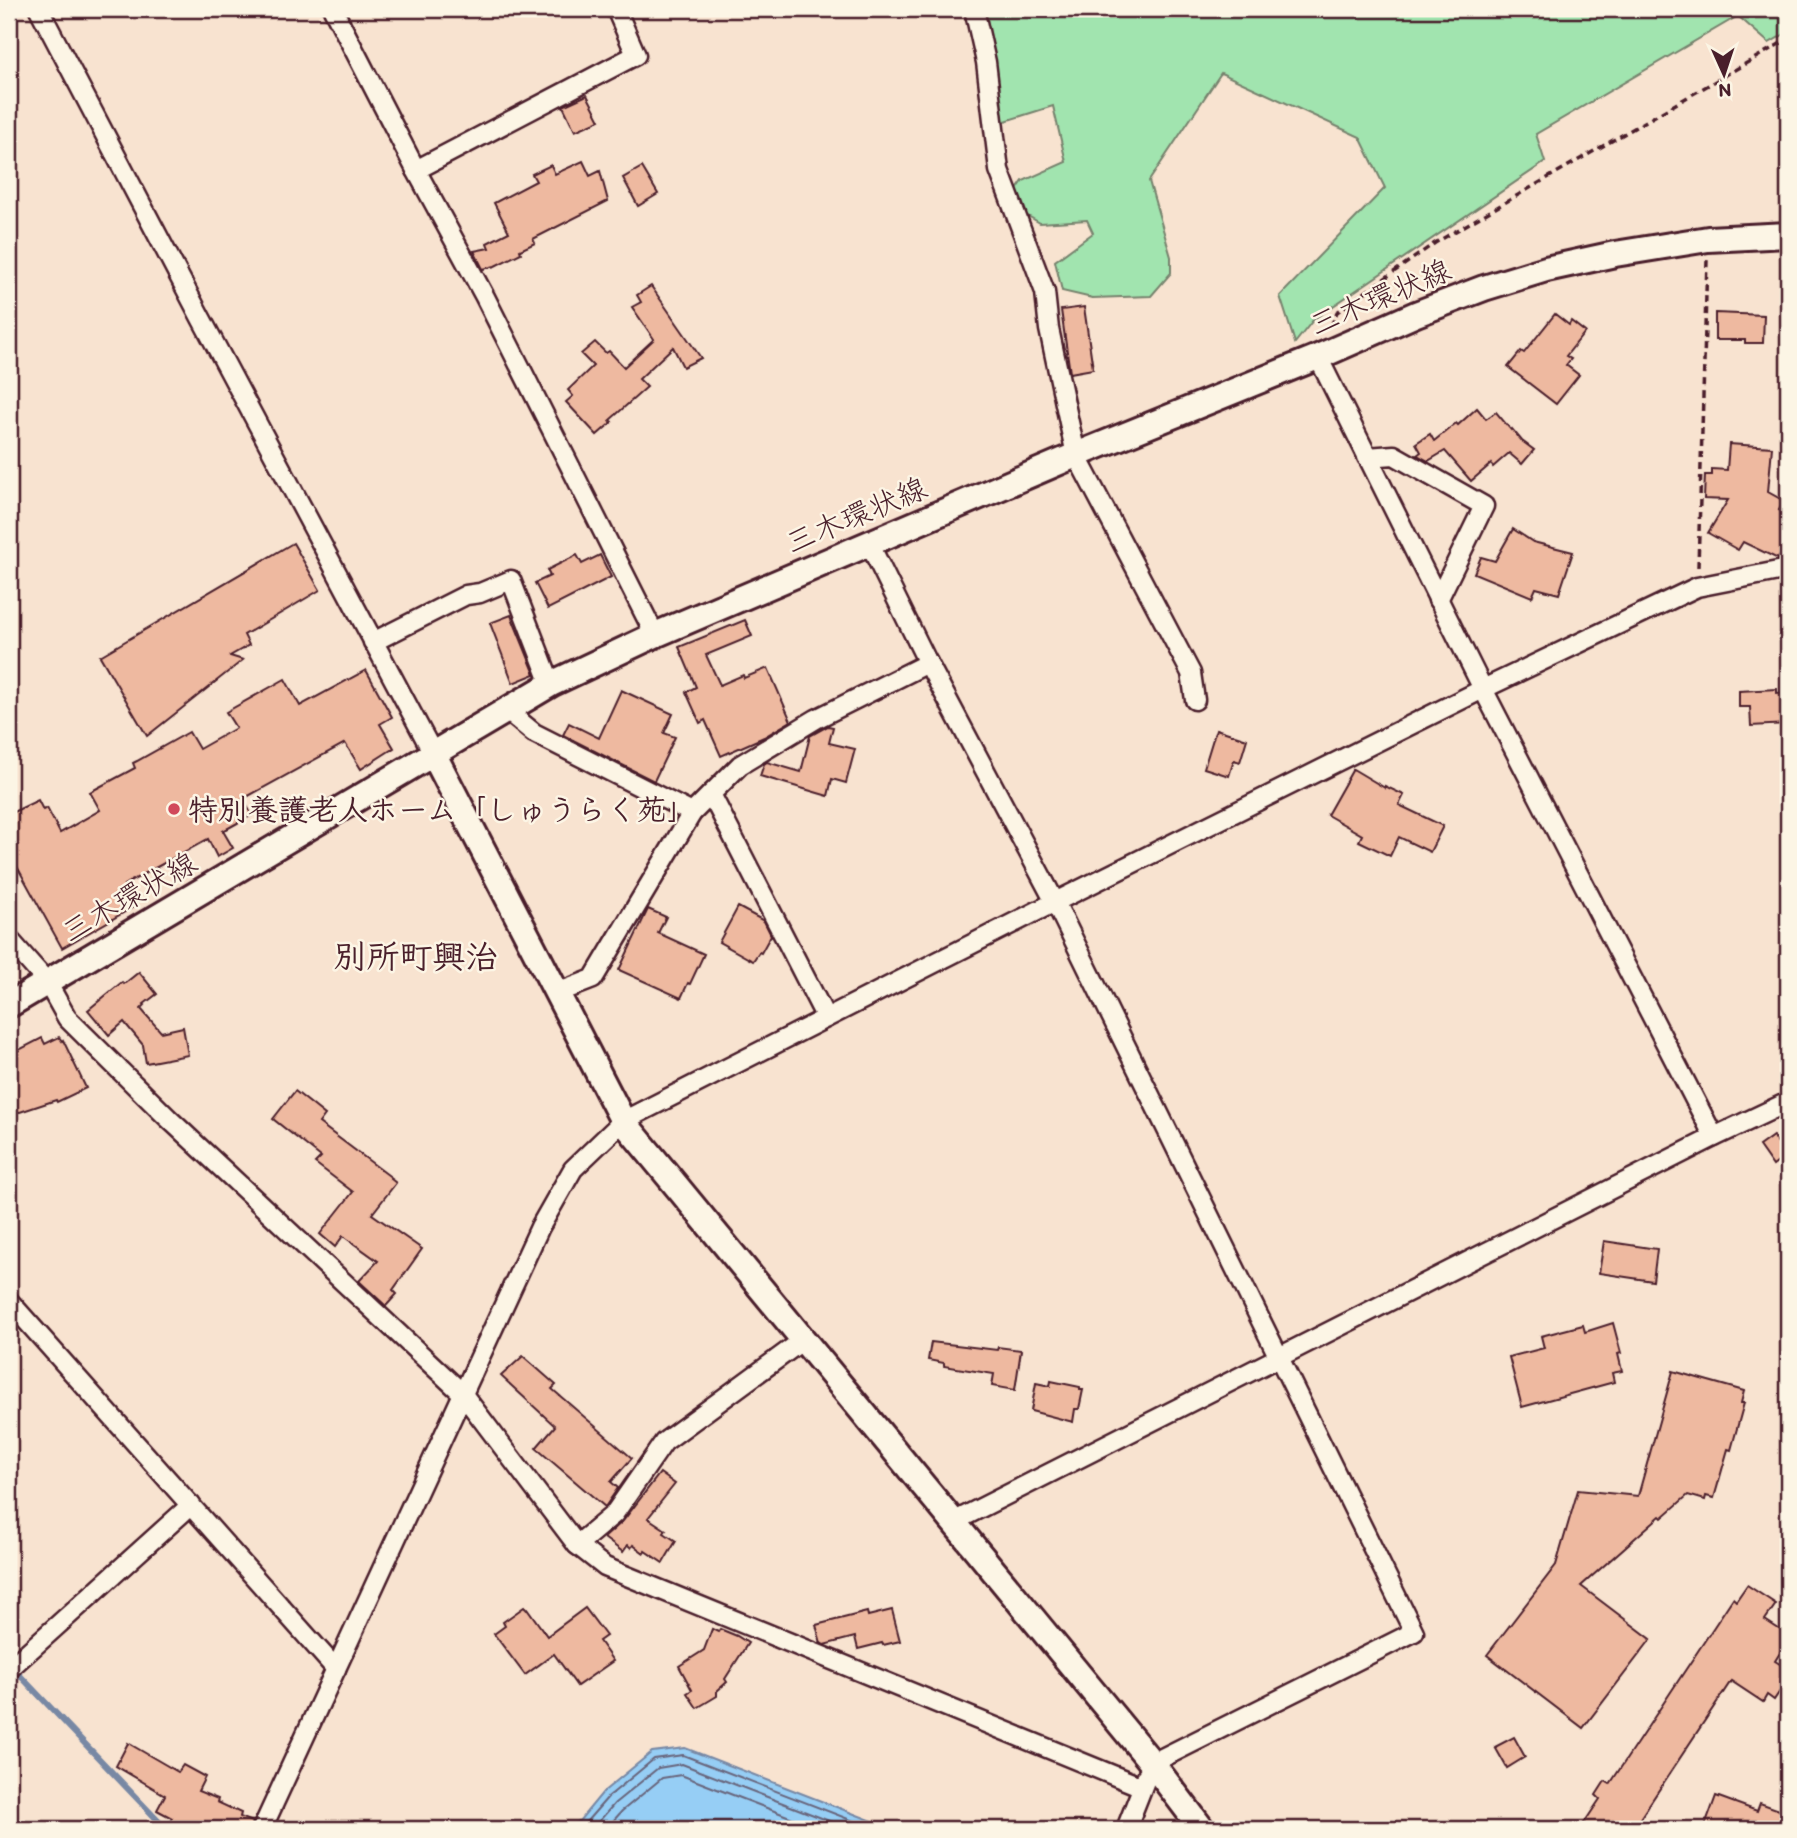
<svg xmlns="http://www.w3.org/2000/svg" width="1797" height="1838" font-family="Itim,'Klee One',sans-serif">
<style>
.green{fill:#a1e4af;stroke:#76826d;stroke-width:2}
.water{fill:#96cef5;stroke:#7888a4;stroke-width:2}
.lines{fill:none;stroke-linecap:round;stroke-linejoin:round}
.shore{stroke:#68657c;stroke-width:2}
.stream{stroke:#7888a4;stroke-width:6}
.building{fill:#eeb9a0;stroke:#4a1f2b;stroke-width:2}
.street-casing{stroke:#4a1f2b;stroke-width:23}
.secondary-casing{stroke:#4a1f2b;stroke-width:30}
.path{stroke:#4a1f2b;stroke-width:3.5;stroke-dasharray:7 5;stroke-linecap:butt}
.street{stroke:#fcf5e5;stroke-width:18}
.secondary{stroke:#fcf5e5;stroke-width:24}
.poi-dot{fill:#d1495b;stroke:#fcf5e5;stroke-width:2.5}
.labels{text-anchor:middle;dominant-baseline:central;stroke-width:5;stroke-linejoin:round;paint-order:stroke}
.street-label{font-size:30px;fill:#4a1f2b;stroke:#fcf5e5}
.poi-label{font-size:30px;font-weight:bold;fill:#4a1f2b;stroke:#fcf5e5;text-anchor:start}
.quarter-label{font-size:33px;font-weight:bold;fill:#4a1f2b;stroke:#fcf5e5}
</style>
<rect width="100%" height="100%" fill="#f8e3d0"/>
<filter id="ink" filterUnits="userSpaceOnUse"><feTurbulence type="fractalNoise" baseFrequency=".0143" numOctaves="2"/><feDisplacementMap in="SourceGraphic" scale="14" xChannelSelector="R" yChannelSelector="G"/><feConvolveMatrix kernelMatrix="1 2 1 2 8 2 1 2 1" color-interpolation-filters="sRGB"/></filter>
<g filter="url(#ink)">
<polygon class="green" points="983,9 1788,9 1788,32 1769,43 1738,16 1536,134 1545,162 1314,319 1295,343 1280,296 1385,188 1360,137 1221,73 1149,181 1171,257 1171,273 1151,296 1092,298 1062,291 1055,261 1093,233 1087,220 1040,223 1016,209 1014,194 1023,181 1066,162 1053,106 1002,122 987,20"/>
<polygon class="water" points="685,1748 893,1829 569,1829 580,1820 603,1792 652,1752"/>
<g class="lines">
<g class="shore">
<polyline points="580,1829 608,1797 654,1759 683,1755 874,1829"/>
<polyline points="592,1829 615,1803 658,1768 682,1764 850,1829"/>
<polyline points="606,1829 622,1811 662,1778 681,1775 821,1829"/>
</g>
<polyline class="stream" points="12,1667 166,1829"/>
</g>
<g class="building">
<polygon points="587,95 600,120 575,131 563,106"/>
<polygon points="583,161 590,176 600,171 608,201 533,239 535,243 520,250 521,253 495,266 483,269 474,251 489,248 487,243 509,232 494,203 536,181 532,174 551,165 555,174"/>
<polygon points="642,167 658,194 638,206 623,178"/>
<polygon points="651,286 701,358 683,367 673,347 639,379 647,387 610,420 612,422 597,435 566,402 573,396 568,390 593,366 581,354 595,342 606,353 609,351 624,367 654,339 632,307 641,302 637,295"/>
<polygon points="1084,307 1093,369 1070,373 1061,310"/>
<polygon points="1715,313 1764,315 1763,343 1745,343 1745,340 1715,340"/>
<polygon points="1555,314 1569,325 1571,321 1585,332 1566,356 1571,359 1566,365 1579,375 1556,404 1508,367 1521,351 1524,353"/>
<polygon points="1477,408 1486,419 1496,412 1511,430 1512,429 1522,441 1534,450 1522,464 1509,453 1493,467 1491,464 1471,481 1445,451 1428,461 1417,455 1421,452 1416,443 1430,434 1434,441 1456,423 1458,425"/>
<polygon points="1729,444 1772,447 1768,492 1784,501 1779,510 1788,515 1788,541 1778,559 1743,542 1738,550 1708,533 1728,500 1704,499 1705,475 1712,475 1712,469 1727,470"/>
<polygon points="1513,529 1533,542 1573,552 1559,594 1536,588 1532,597 1474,573 1481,557 1495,561"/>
<polygon points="293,543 320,590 244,635 249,645 230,656 243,660 147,736 100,656"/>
<polygon points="577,555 582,564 600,555 611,577 548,609 535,583 550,576 547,570"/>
<polygon points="511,615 535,674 513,683 490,623"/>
<polygon points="745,620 752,636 706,655 720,685 743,675 744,678 768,668 791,721 764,737 721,756 705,720 700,723 686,692 696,687 679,647"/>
<polygon points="366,670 392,717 380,724 394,748 361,769 345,743 243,799 252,815 223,831 233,848 217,857 208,839 124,885 135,906 62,948 9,852 9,814 38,800 43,810 47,808 60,833 100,810 90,792 135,768 133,763 137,761 189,732 199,749 236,728 226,712 285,679 300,706"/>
<polygon points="1777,689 1777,693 1788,692 1788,724 1751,726 1750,707 1739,707 1739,691"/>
<polygon points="621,690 673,714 664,733 675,737 654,781 563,735 569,723 599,738"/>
<polygon points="828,726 833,727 829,743 855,749 846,783 832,779 828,796 760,776 764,764 767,762 801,772 810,736"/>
<polygon points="1216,729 1247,739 1240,762 1234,760 1229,776 1204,768"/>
<polygon points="1353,769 1385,788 1385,786 1404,795 1399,805 1443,826 1430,852 1399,837 1390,856 1359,841 1362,835 1327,815"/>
<polygon points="738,907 764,921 771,935 761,953 759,952 753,961 719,942"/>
<polygon points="648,909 666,917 658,933 704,954 690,984 688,983 681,998 619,970"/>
<polygon points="139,972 157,994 144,1004 145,1005 141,1009 161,1032 183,1027 188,1055 146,1063 143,1045 124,1022 109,1035 88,1010 122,982 124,984"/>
<polygon points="59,1037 62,1041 63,1040 86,1088 57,1102 56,1100 20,1112 9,1111 9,1055 42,1038 45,1044"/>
<polygon points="295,1091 325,1115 319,1123 392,1178 391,1179 396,1183 372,1214 422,1249 393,1290 397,1294 386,1306 359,1281 378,1261 343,1236 335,1247 320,1234 353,1192 315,1163 321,1157 273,1119"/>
<polygon points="1773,1136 1787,1155 1773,1166 1759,1146"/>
<polygon points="1604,1241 1657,1249 1653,1281 1599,1273"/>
<polygon points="1613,1323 1621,1353 1618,1354 1622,1371 1612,1373 1614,1382 1522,1407 1509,1357 1544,1348 1541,1336 1583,1325 1585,1332"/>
<polygon points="931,1342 997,1350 998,1347 1021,1350 1015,1390 992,1386 994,1374 944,1366 944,1363 928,1360"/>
<polygon points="523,1356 556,1385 552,1389 632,1458 611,1482 618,1488 605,1507 536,1448 555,1426 501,1376"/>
<polygon points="1673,1371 1744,1391 1741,1403 1744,1403 1731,1450 1728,1449 1714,1498 1706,1496 1705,1500 1688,1495 1662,1518 1660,1516 1581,1586 1651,1639 1583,1728 1487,1655 1556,1565 1578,1490 1638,1496"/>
<polygon points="1051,1381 1080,1387 1080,1390 1083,1390 1079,1409 1075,1409 1073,1422 1031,1411 1036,1383 1050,1386"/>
<polygon points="660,1473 675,1484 648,1518 666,1530 664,1533 676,1541 663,1563 645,1551 644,1553 633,1545 631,1548 628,1545 623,1552 604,1538 623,1521"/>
<polygon points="1747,1585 1776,1604 1765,1620 1788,1635 1788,1640 1775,1661 1788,1669 1788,1679 1774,1700 1767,1695 1763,1702 1731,1681 1633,1829 1580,1829 1600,1799 1596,1795 1605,1781 1610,1784 1733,1598 1736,1601"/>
<polygon points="524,1607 526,1609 527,1608 547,1636 585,1608 606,1636 599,1641 613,1661 577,1686 554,1654 525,1675 494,1634 505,1626 503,1622"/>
<polygon points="892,1610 900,1641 883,1645 882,1643 858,1649 855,1637 824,1645 821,1643 816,1625 867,1612 868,1616"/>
<polygon points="712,1629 718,1632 720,1629 737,1636 748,1643 725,1679 727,1682 717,1691 717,1696 697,1708 687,1693 692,1690 679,1666 704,1650"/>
<polygon points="1514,1737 1525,1757 1507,1768 1495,1747"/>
<polygon points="128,1743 178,1772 183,1765 205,1777 198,1791 218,1799 217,1802 241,1813 240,1817 253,1822 251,1829 178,1829 168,1825 172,1818 157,1810 165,1795 116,1766"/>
<polygon points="1716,1796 1757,1811 1760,1803 1788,1813 1788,1829 1704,1829"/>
</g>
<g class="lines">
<g class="street-casing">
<g id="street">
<polyline points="39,9 201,318 434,755"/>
<polyline points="333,9 416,170"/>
<polyline points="616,9 636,55 416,170 485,297 655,635"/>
<polyline points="974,9 986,62 999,170 1045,292 1049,329 1076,455 1191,673 1195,700"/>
<polyline points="1318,357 1483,689 1714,1137"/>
<polyline points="1367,457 1394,455 1484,506 1438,600"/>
<polyline points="869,543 928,663 1055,902 1414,1632 1152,1763 1126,1829"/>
<polyline points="373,642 466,595 480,593 511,580 551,684"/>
<polyline points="506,710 534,733 692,813"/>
<polyline points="711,794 826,1018"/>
<polyline points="9,939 47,982 67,1018 168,1118 462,1393 577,1545 605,1567 1142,1787"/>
<polyline points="557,993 593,979 692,813 740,765 816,719 928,663"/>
<polyline points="9,1301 336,1669"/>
<polyline points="953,1522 1714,1137 1788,1102"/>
<polyline points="577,1545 614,1514 664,1442 803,1340"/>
<polyline points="9,1669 191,1505"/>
<polyline points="262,1829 540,1227 573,1169 623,1121 1055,902 1483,689 1697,587 1788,569"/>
</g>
</g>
<g class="secondary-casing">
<g id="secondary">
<polyline points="434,755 623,1121 1152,1763 1202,1829"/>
<polyline points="9,1005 551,684 655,635 1076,455 1318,357 1416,314 1484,288 1546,269 1615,254 1708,239 1788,235"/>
</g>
</g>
<g class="path">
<polyline points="1331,326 1337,312 1435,243 1788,39"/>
<polyline points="1698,567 1707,260"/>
</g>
<use href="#street" class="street"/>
<use href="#secondary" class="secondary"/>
</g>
</g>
<circle class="poi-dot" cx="174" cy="809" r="7"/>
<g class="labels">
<g class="street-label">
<text transform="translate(1380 297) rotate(-23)">三木環状線</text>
<text transform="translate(856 515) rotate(-23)">三木環状線</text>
<text transform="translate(129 897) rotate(-30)">三木環状線</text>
</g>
<g class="poi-label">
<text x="188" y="809">特別養護老人ホーム「しゅうらく苑」</text>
</g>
<g class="quarter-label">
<text x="416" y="956">別所町興治</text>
</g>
</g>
<rect width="1797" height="1838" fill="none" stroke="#fcf5e5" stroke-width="35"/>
<rect x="18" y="18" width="1762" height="1803" fill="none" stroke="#4a1f2b" stroke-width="2.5" filter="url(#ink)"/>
<g transform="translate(1724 74) rotate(177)" stroke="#fcf5e5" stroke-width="5" paint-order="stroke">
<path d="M0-5L12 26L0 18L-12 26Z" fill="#4a1f2b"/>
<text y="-10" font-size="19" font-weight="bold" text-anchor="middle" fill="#4a1f2b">N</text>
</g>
</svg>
